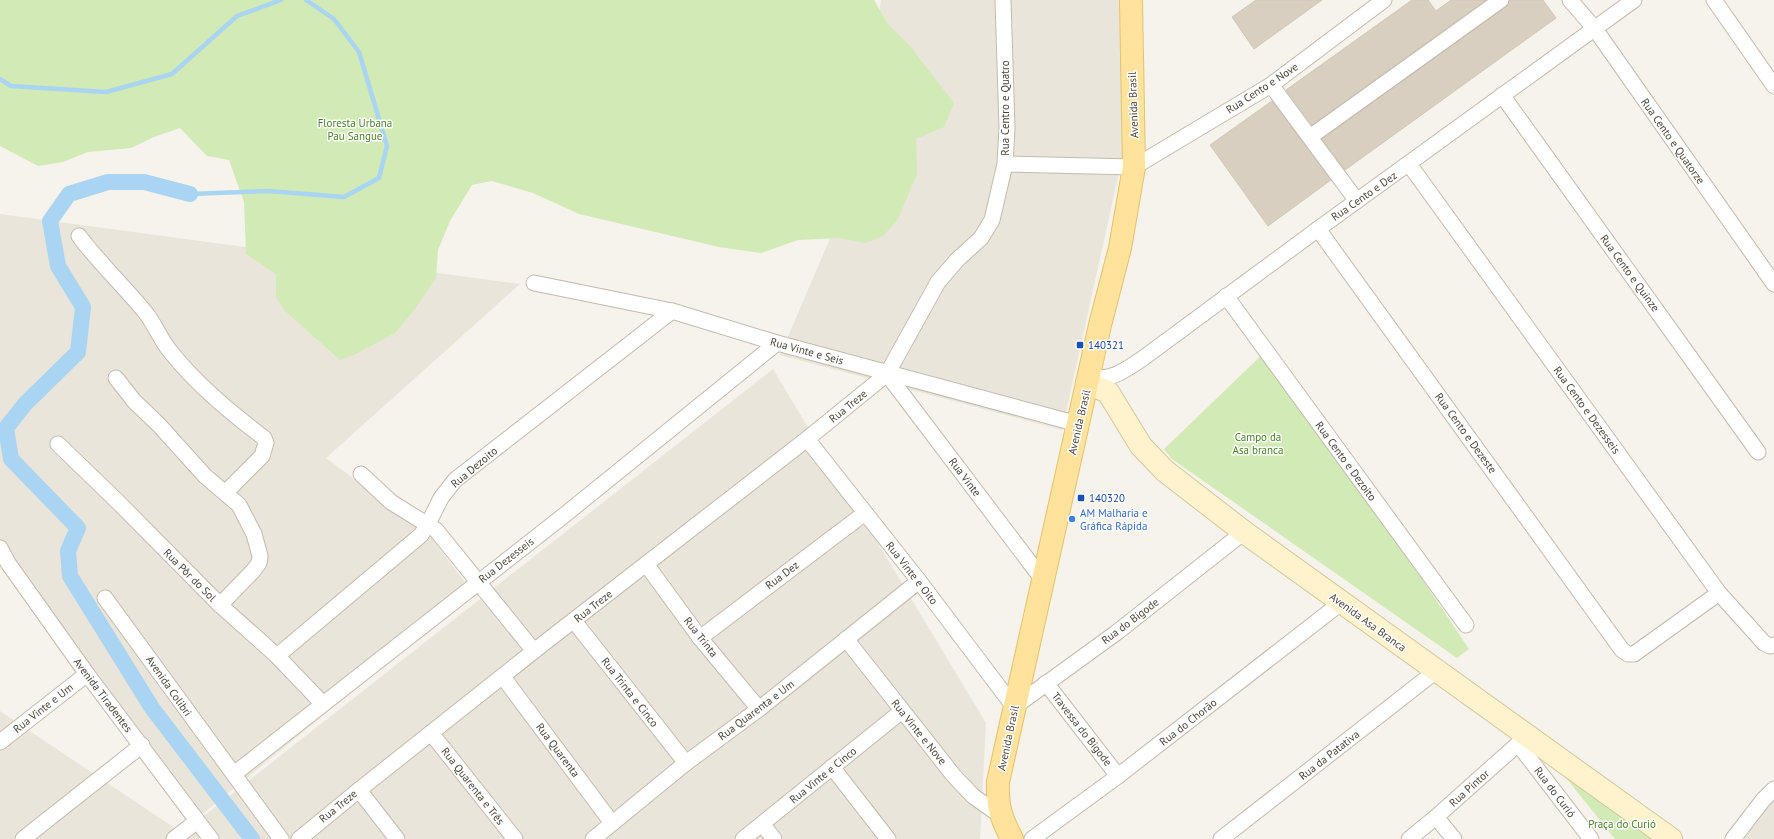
<svg xmlns="http://www.w3.org/2000/svg" width="1774" height="839" font-family="'PT Sans',sans-serif">
<style>
.residential{fill:#eae5da}
.green{fill:#d2eab5}
.lines{fill:none;stroke-linecap:round;stroke-linejoin:round}
.stream{stroke:#a9d4f2;stroke-width:4.5}
.canal{stroke:#a9d4f2;stroke-width:16}
.building{fill:#d8cfc1;stroke:#d3c7b4}
.street-casing{stroke:#c2bbae;stroke-width:17}
.secondary-casing{stroke:#d6c79b;stroke-width:24}
.primary-casing{stroke:#e6c16a;stroke-width:24}
.street{stroke:#fff;stroke-width:15}
.secondary{stroke:#fff3cd;stroke-width:22}
.primary{stroke:#ffe39c;stroke-width:22}
.transit-dot{fill:#1a4fb4;stroke:#fff;stroke-width:1.5}
.shop-dot{fill:#3f7fe0;stroke:#fff;stroke-width:1.5}
.labels{text-anchor:middle;dominant-baseline:central;stroke-width:3;stroke-linejoin:round;paint-order:stroke}
.street-label{font-size:11px;fill:#4b4439;stroke:#fff}
.park-label{font-size:11px;fill:#4a7f2a;stroke:#fff}
.transit-label{font-size:11px;fill:#164399;stroke:#fff;text-anchor:start}
.shop-label{font-size:11px;fill:#366cbe;stroke:#fff;text-anchor:start}
</style>
<rect width="100%" height="100%" fill="#f6f3ec"/>
<g class="residential">
<polygon points="881,0 1122,0 1122,159 1062,430 780,355 852,187"/>
<polygon points="0,214 520,284 326,458 428,533 473,593 189,825 0,562"/>
<polygon points="773,369 986,723 980,839 0,839 0,711 182,833"/>
<polygon points="1774,789 1774,839 1727,839"/>
</g>
<g class="green">
<polygon points="0,0 874,0 888,24 910,46 954,103 944,127 916,139 917,174 898,219 883,236 865,243 839,238 798,240 761,253 719,247 579,214 533,193 492,181 472,185 450,221 438,250 436,278 414,310 395,333 354,355 340,360 284,310 276,297 276,274 246,254 244,202 229,160 207,156 180,128 154,137 131,148 88,152 63,162 38,166 0,146"/>
<polygon points="1268,349 1469,649 1457,658 1172,459 1164,449"/>
<polygon points="1546,753 1670,839 1615,839"/>
</g>
<g class="lines">
<g class="stream">
<polyline points="0,79 11,86 106,92 172,74 237,16 281,0"/>
<polyline points="190,194 268,191 344,197 379,178 387,146 359,52 334,19 306,0"/>
</g>
<polyline class="canal" points="190,194 144,182 108,182 69,194 50,221 58,266 83,307 78,352 25,404 6,428 11,459 78,528 68,551 70,576 152,708 252,839"/>
</g>
<g class="building">
<polygon points="1256,0 1322,0 1254,49 1232,17"/>
<polygon points="1412,0 1428,0 1436,11 1451,0 1486,0 1312,125 1286,90"/>
<polygon points="1510,0 1543,0 1556,18 1345,170 1322,139 1506,7"/>
<polygon points="1272,101 1331,180 1268,226 1210,145"/>
</g>
<g class="lines">
<g class="street-casing">
<g id="street">
<polyline points="1570,0 1595,29 1774,284"/>
<polyline points="1714,0 1774,86"/>
<polyline points="1271,85 1357,201"/>
<polyline points="1502,95 1758,452"/>
<polyline points="1310,137 1501,0"/>
<polyline points="1005,164 1134,167 1271,85 1384,0"/>
<polyline points="1409,164 1719,593 1764,643 1770,646 1774,645"/>
<polyline points="1318,229 1622,650 1628,654 1634,654 1719,593"/>
<path d="M79 236C99 263 124 286 145 312 155 324 160 339 170 351 196 384 230 412 264 438L266 443 262 456 226 492"/>
<polyline points="534,283 672,311 777,343 1078,424"/>
<polyline points="1226,296 1466,625"/>
<polyline points="887,374 1043,580"/>
<path d="M1089 377C1111 381 1124 371 1142 359L1318 229 1634 0"/>
<polyline points="116,378 134,401 159,425 205,476 239,505 254,534 260,556 259,563 253,571 220,605"/>
<polyline points="807,439 919,581 1014,707 1116,633 1244,532"/>
<polyline points="58,444 118,502 220,605 277,656 323,704"/>
<polyline points="361,474 391,502 436,530 534,651"/>
<polyline points="0,548 8,563 87,674 211,839"/>
<polyline points="646,564 700,638 759,709"/>
<polyline points="105,598 281,839"/>
<polyline points="574,621 686,763"/>
<polyline points="700,638 865,513"/>
<polyline points="846,639 954,776 973,796 1001,816"/>
<polyline points="277,656 421,535 428,524 441,498 455,480 672,311"/>
<polyline points="503,677 612,823"/>
<polyline points="1046,683 1118,776"/>
<polyline points="431,733 515,839"/>
<polyline points="0,742 87,674"/>
<polyline points="1518,744 1591,839"/>
<polyline points="832,767 888,839"/>
<polyline points="234,774 567,513 777,343"/>
<polyline points="359,790 397,839"/>
<polyline points="1436,817 1454,839"/>
<polyline points="763,825 774,839"/>
<polyline points="23,839 142,745"/>
<polyline points="174,839 197,821"/>
<polyline points="299,839 359,790 534,651 807,439 887,374 938,282 957,260 981,238 992,220 1005,164 1007,128 1003,0"/>
<polyline points="593,839 686,763 759,709 919,581"/>
<polyline points="743,839 902,711"/>
<polyline points="1032,839 1118,776 1342,602"/>
<polyline points="1221,839 1436,671"/>
<polyline points="1409,839 1436,817 1528,735"/>
<polyline points="1733,839 1763,800 1774,789"/>
</g>
</g>
<g class="secondary-casing">
<polyline id="secondary" points="1087,383 1108,392 1141,446 1165,471 1244,532 1671,839"/>
</g>
<g class="primary-casing">
<path id="primary" d="M1012 839C1001 818 997 806 998 782L1100 325 1120 248 1134 167 1131 0"/>
</g>
<use href="#street" class="street"/>
<use href="#secondary" class="secondary"/>
<use href="#primary" class="primary"/>
</g>
<g class="transit-dot">
<rect x="1076" y="341" width="8" height="8" rx="2"/>
<rect x="1077" y="494" width="8" height="8" rx="2"/>
</g>
<circle class="shop-dot" cx="1072" cy="519" r="4"/>
<g class="labels">
<g class="street-label">
<text transform="translate(1262 88) rotate(-33)">Rua Cento e Nove</text>
<text transform="translate(1133 105) rotate(-92)">Avenida Brasil</text>
<text transform="translate(1005 108) rotate(-90)">Rua Centro e Quatro</text>
<text transform="translate(1673 141) rotate(55)">Rua Cento e Quatorze</text>
<text transform="translate(1364 196) rotate(-35)">Rua Cento e Dez</text>
<text transform="translate(1630 273) rotate(54)">Rua Cento e Quinze</text>
<text transform="translate(807 351) rotate(15)">Rua Vinte e Seis</text>
<text transform="translate(848 406) rotate(-39)">Rua Treze</text>
<text transform="translate(1587 410) rotate(54)">Rua Cento e Dezesseis</text>
<text transform="translate(1079 422) rotate(-77)">Avenida Brasil</text>
<text transform="translate(1466 433) rotate(54)">Rua Cento e Dezeste</text>
<text transform="translate(1346 461) rotate(54)">Rua Cento e Dezoito</text>
<text transform="translate(474 467) rotate(-40)">Rua Dezoito</text>
<text transform="translate(965 477) rotate(53)">Rua Vinte</text>
<text transform="translate(506 560) rotate(-38)">Rua Dezesseis</text>
<text transform="translate(912 573) rotate(52)">Rua Vinte e Oito</text>
<text transform="translate(190 575) rotate(45)">Rua Pôr do Sol</text>
<text transform="translate(782 575) rotate(-37)">Rua Dez</text>
<text transform="translate(593 606) rotate(-38)">Rua Treze</text>
<text transform="translate(1130 621) rotate(-37)">Rua do Bigode</text>
<text transform="translate(1368 622) rotate(36)">Avenida Asa Branca</text>
<text transform="translate(701 637) rotate(52)">Rua Trinta</text>
<text transform="translate(169 686) rotate(55)">Avenida Colibri</text>
<text transform="translate(630 692) rotate(52)">Rua Trinta e Cinco</text>
<text transform="translate(103 695) rotate(53)">Avenida Tiradentes</text>
<text transform="translate(43 708) rotate(-38)">Rua Vinte e Um</text>
<text transform="translate(756 710) rotate(-37)">Rua Quarenta e Um</text>
<text transform="translate(1188 722) rotate(-38)">Rua do Chorão</text>
<text transform="translate(1082 729) rotate(52)">Travessa do Bigode</text>
<text transform="translate(919 732) rotate(51)">Rua Vinte e Nove</text>
<text transform="translate(1008 738) rotate(-78)">Avenida Brasil</text>
<text transform="translate(558 750) rotate(53)">Rua Quarenta</text>
<text transform="translate(1329 755) rotate(-38)">Rua da Patativa</text>
<text transform="translate(823 775) rotate(-39)">Rua Vinte e Cinco</text>
<text transform="translate(473 786) rotate(52)">Rua Quarenta e Três</text>
<text transform="translate(1469 788) rotate(-42)">Rua Pintor</text>
<text transform="translate(1555 792) rotate(53)">Rua do Curió</text>
<text transform="translate(338 806) rotate(-39)">Rua Treze</text>
</g>
<g class="park-label">
<text x="355" y="123">Floresta Urbana<tspan x="355" dy="13">Pau Sangue</tspan></text>
<text x="1258" y="437">Campo da<tspan x="1258" dy="13">Asa branca</tspan></text>
<text x="1622" y="824">Praça do Curió</text>
</g>
<g class="transit-label">
<text x="1088" y="345">140321</text>
<text x="1089" y="498">140320</text>
</g>
<g class="shop-label">
<text x="1080" y="513">AM Malharia e<tspan x="1080" dy="13">Gráfica Rápida</tspan></text>
</g>
</g>
</svg>
